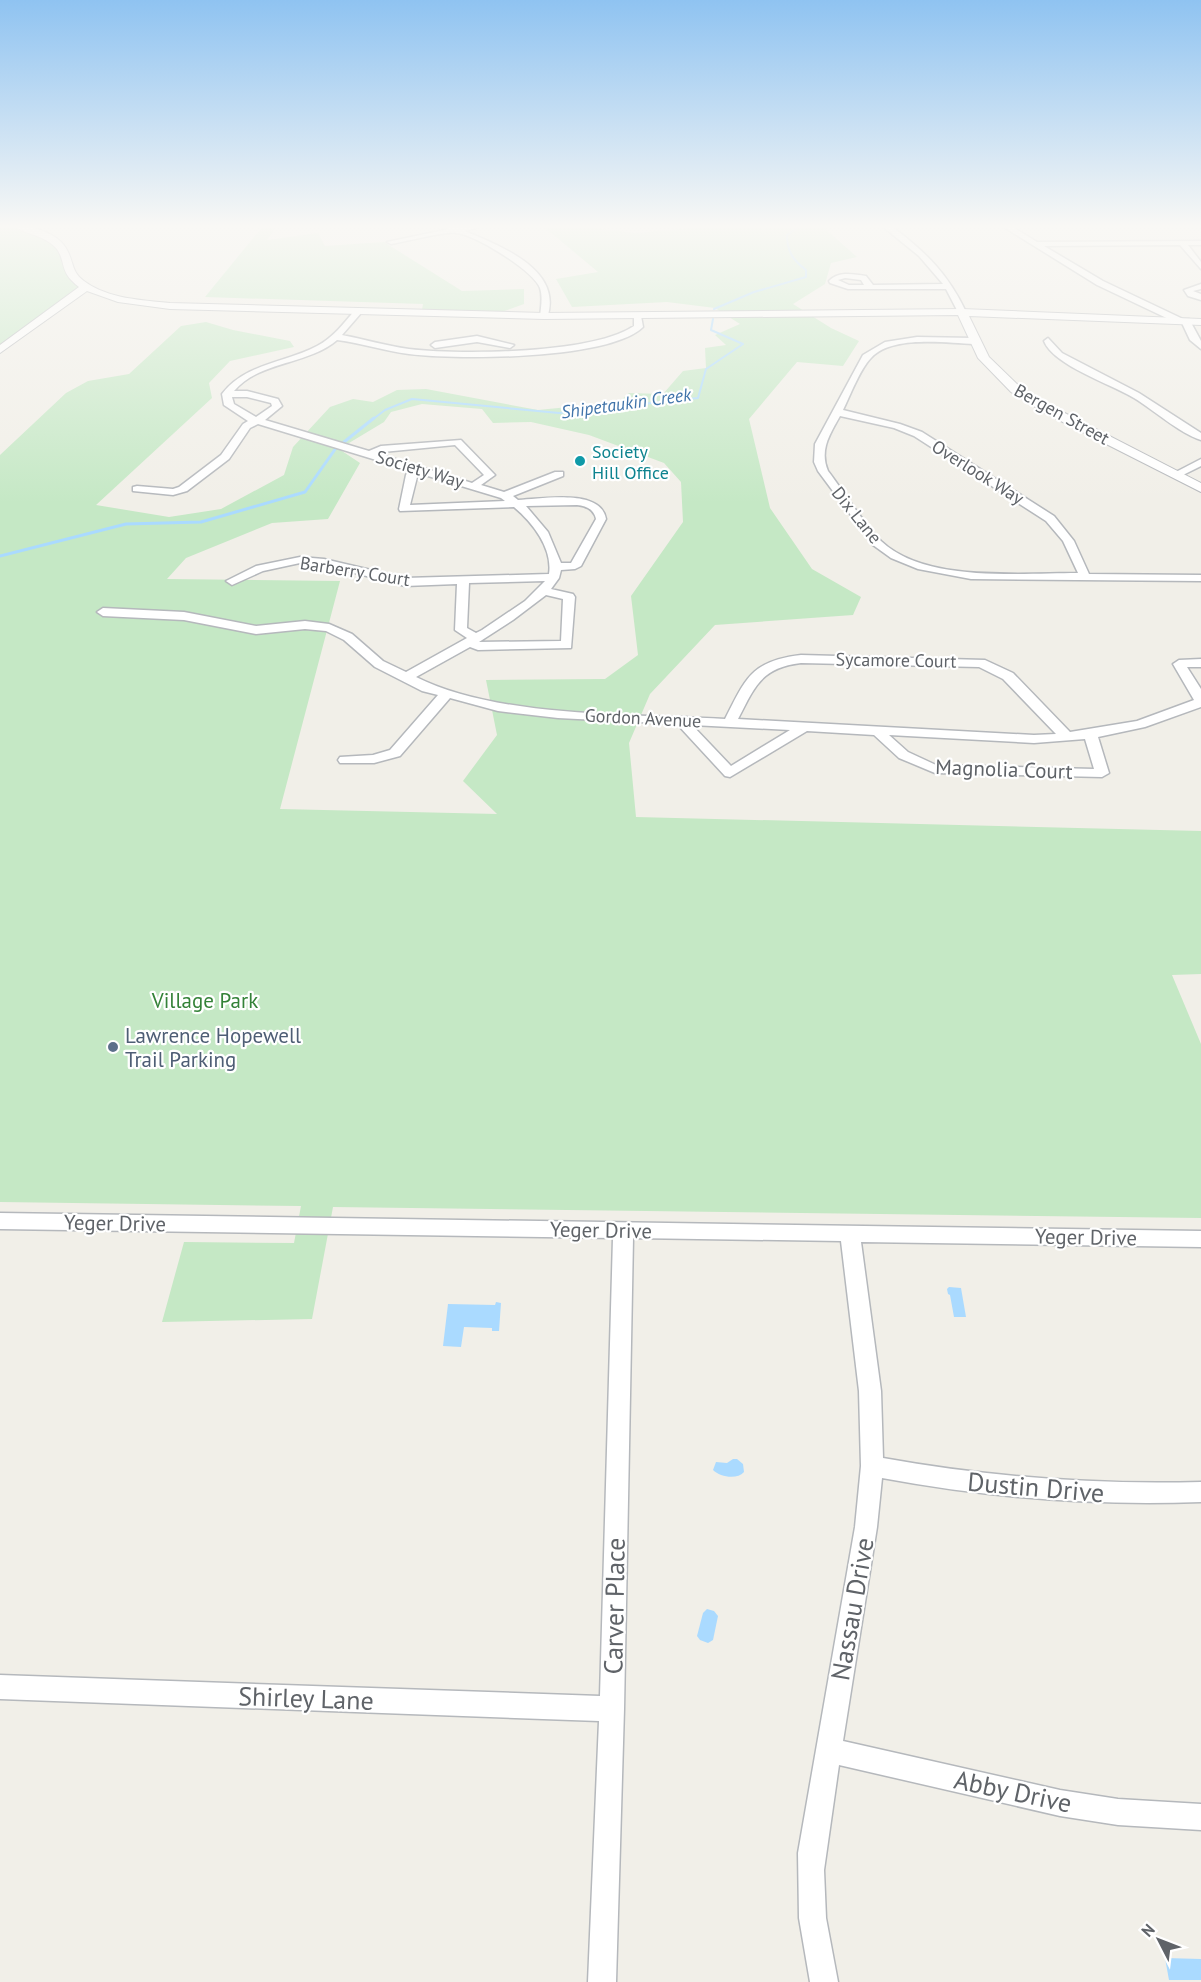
<svg xmlns="http://www.w3.org/2000/svg" width="1201" height="1982" font-family="'PT Sans',sans-serif">
<style>
.green{fill:#c5e8c5;fill-rule:evenodd}
.water{fill:#aadaff}
.lines{fill:none;stroke-linecap:round;stroke-linejoin:round}
.stream-far1{stroke:#aadaff;stroke-width:2}
.stream{stroke:#aadaff;stroke-width:3}
.minor-casing{stroke:#b5b8bc;stroke-width:3}
.tertiary-casing{stroke:#b5b8bc;stroke-width:2}
.minor{fill:#fff;fill-rule:evenodd}
.tertiary{fill:#fff;fill-rule:evenodd}
.culture-dot{fill:#0f9aa8;stroke:#fff;stroke-width:2}
.service-dot{fill:#5c6f8a;stroke:#fff;stroke-width:2}
.labels{text-anchor:middle;dominant-baseline:central;stroke-width:4.5;stroke-linejoin:round;paint-order:stroke}
.far-water-label{font-size:18px;font-style:italic;fill:#4174aa;stroke:#fff}
.far-street-label{font-size:18px;fill:#5f6368;stroke:#fff}
.far-culture-label{font-size:18px;fill:#0d838f;stroke:#fff;text-anchor:start}
.street-label{font-size:21px;fill:#5f6368;stroke:#fff}
.park-label{font-size:21px;fill:#348238;stroke:#fff}
.service-label{font-size:21px;fill:#4e5e75;stroke:#fff;text-anchor:start}
.near-street-label{font-size:26px;fill:#5f6368;stroke:#fff}
</style>
<rect width="100%" height="100%" fill="#f1efe8"/>
<g class="green">
<polygon points="0,226 19,226 35,231 57,244 67,267 86,287 0,349"/>
<polygon points="263,226 277,226 267,240 318,233 325,246 384,242 462,291 524,289 524,304 499,313 422,310 423,304 205,297"/>
<path d="M543 226H578L635 233 691 228 695 226H822L857 257 831 263 825 284 793 304 831 328 859 341 843 366 797 362 749 419 770 508 812 569 861 597 853 615 715 625 650 694 629 743 636 817 1201 831V974L1172 975 1201 1044V1218L333 1207 312 1319 162 1322 184 1242 294 1243 301 1206 0 1202V455L66 393 88 381 129 374 181 326 206 322 233 330 290 341 294 347 230 361 209 383 212 398 96 505 169 517 221 509 284 475 293 447 330 407 353 399 373 402 397 390 426 389 538 410 619 402 629 393 663 394 683 371 706 368 705 348 726 345 715 335 740 324 715 308 667 302 572 307 556 279 598 272ZM422 404 482 409 493 423 531 422 589 435 664 463 681 482 683 522 631 596 638 655 605 679 486 680 497 735 463 781 497 814 280 809 340 581 167 579 186 558 272 523 328 519 360 463 339 449 384 422 391 412Z"/>
</g>
<g class="water">
<polygon points="949,1287 961,1288 966,1317 954,1317 950,1295 948,1294 947,1289"/>
<polygon points="496,1302 501,1303 499,1331 492,1331 492,1328 464,1327 461,1347 443,1346 448,1304 495,1305"/>
<path d="M733 1459H737L743 1464 744 1472C737 1480 720 1477 713 1470L716 1462 727 1463Z"/>
<polygon points="707,1609 714,1611 718,1616 713,1640 708,1643 700,1640 697,1636 703,1613"/>
<polygon points="1165,1958 1201,1959 1201,1980 1169,1980"/>
</g>
<g class="lines">
<g class="stream-far1">
<path d="M714 309 754 292 806 277V270C793 260 787 252 787 235L800 226"/>
<polyline points="372,420 385,410 412,399 559,413 698,398 706,369 743,344 711,330 713,319"/>
</g>
<g class="stream">
<polyline points="344,442 374,418"/>
<polyline points="0,556 126,524 201,522 305,492 336,448"/>
</g>
<g class="minor-casing">
<g id="minor">
<path d="M444 226H483L465 231C499 246 564 269 547 318L540 316C541 307 543 297 540 288 533 270 474 234 456 233 444 231 405 242 391 244L387 242 449 229Z"/>
<path d="M882 226H891C926 252 948 274 966 312L965 314H959L946 289H848L830 283 829 281C838 271 853 274 866 276L873 285 943 284 919 256ZM845 278 861 280 864 285H849L838 280Z"/>
<polygon points="1002,226 1011,226 1037,242 1201,241 1201,245 1188,245 1201,262 1201,269 1180,245 1044,246 1103,281 1183,319 1189,319 1201,341 1201,349 1190,340 1182,323 1177,323 1097,285"/>
<polygon points="1201,284 1201,289 1193,291 1201,294 1201,300 1188,296 1184,290"/>
<path d="M355 310 362 312 342 335C364 339 386 346 409 349 460 355 593 354 634 326V314L641 316 643 327C609 360 457 360 409 354 385 351 361 343 337 340 308 365 259 361 234 391H247L278 399 282 406 265 420 369 451 381 446 461 440 495 475 481 485 504 492 555 472H563V476L513 496 518 500C541 499 601 488 606 519L581 566 575 569 561 570 559 578 551 589 573 594 575 597 571 648 478 650 470 647 416 677C498 718 632 714 725 719 746 678 751 661 801 655L985 660 1013 673 1070 732 1137 721 1194 700 1173 664 1179 660 1201 659V667H1187L1201 689V707L1145 727 1098 737 1109 773 1102 777 935 773 899 758 874 735 807 731 730 777 725 776 677 724 558 718 498 711 450 698 400 756 374 763H340L338 760 340 757 373 755 390 750 438 695 422 691 375 667 344 640 326 631 305 629 256 634 184 620 103 616 97 612 103 608 184 612 256 626 305 621 329 624 352 634 383 661 406 672 467 638 455 630 457 584 405 586 324 565 300 563 263 571 232 585 226 581 256 566 300 557 324 559 405 578 549 574C553 548 532 522 514 507L400 511 399 509 406 475 409 470 258 424 250 428 229 459 187 491 173 495 133 491V487L137 486 173 489 179 487 221 455 243 424 248 421 224 405 222 394C246 363 285 363 317 346 333 338 344 323 355 310ZM232 397H247L271 403 272 406 256 417 234 404ZM455 445 484 475 472 483 379 454 383 452ZM418 473 501 498 505 501 410 505ZM577 505C586 506 594 509 596 519L571 563H561L548 532 526 506ZM545 581 525 601 482 630 476 633 467 628 469 583ZM546 595 563 599 561 641 479 642 513 620ZM801 663 979 667 1003 679 1056 734 1034 735 738 719C755 686 761 668 801 663ZM692 725 790 730 731 766ZM889 735 1034 743 1085 739 1094 769 936 765 908 752Z"/>
<polygon points="477,336 514,345 510,348 477,342 435,348 431,345 435,342"/>
<path d="M917 337 974 338 978 341 974 344C946 343 892 335 871 358 860 369 850 396 843 410L900 424 922 432 1054 516 1074 541 1089 574 1201 575V581L971 579 918 569 891 558 873 545 818 471 814 462 815 444 863 355 885 342ZM840 416 894 428 914 436 1046 521 1063 541 1078 573C1021 573 925 583 881 541 863 523 844 492 828 471 819 450 830 434 840 416Z"/>
<path d="M1048 338 1062 353 1139 393 1201 433V440C1179 433 1154 410 1134 398 1111 384 1053 365 1044 341Z"/>
<polygon points="1201,459 1201,466 1181,476 1172,474"/>
<path d="M0 1213 1201 1231V1247L861 1242 881 1391 883 1458C989 1477 1093 1485 1201 1482V1502C1092 1506 990 1498 882 1478L877 1527 843 1741 1060 1790 1118 1799 1201 1804V1830L1118 1825 1060 1816 839 1765 824 1870 826 1918 838 1982H810L799 1918 798 1853 855 1527 861 1466 859 1391 841 1241 633 1238 624 1709 616 1982H588L599 1721 0 1699V1675L600 1696 613 1238 0 1229Z"/>
</g>
</g>
<g class="tertiary-casing">
<path id="tertiary" d="M14 226C34 226 61 233 69 254 74 266 73 273 84 281 108 299 142 300 170 303L544 313 962 309 1201 319V325L969 316 989 357 1019 386 1053 407 1201 483V492L1045 413 1011 392 978 358 958 315 544 319 170 309 118 302 87 291 0 353V345L79 287C58 271 67 262 56 248 44 235 27 235 14 226Z"/>
</g>
<use href="#minor" class="minor"/>
<use href="#tertiary" class="tertiary"/>
</g>
<linearGradient id="sky" x2="0" y2="1"><stop stop-color="#8fc3f1"/><stop offset="0.45" stop-color="#f9f8f5"/><stop offset="1" stop-color="#f9f8f5" stop-opacity="0"/></linearGradient>
<rect width="1201" height="503" fill="url(#sky)"/>
<circle class="culture-dot" cx="580" cy="461" r="6"/>
<circle class="service-dot" cx="113" cy="1047" r="6"/>
<g class="labels">
<g class="far-water-label">
<text transform="translate(626 403) rotate(-8)">Shipetaukin Creek</text>
</g>
<g class="far-street-label">
<text transform="translate(1062 414) rotate(29)">Bergen Street</text>
<text transform="translate(420 469) rotate(17)">Society Way</text>
<text transform="translate(978 472) rotate(32)">Overlook Way</text>
<text transform="translate(857 515) rotate(51)">Dix Lane</text>
<text transform="translate(355 571) rotate(9)">Barberry Court</text>
<text transform="translate(896 660) rotate(1)">Sycamore Court</text>
<text transform="translate(643 718) rotate(3)">Gordon Avenue</text>
</g>
<g class="far-culture-label">
<text x="592" y="451">Society<tspan x="592" dy="21">Hill Office</tspan></text>
</g>
<g class="street-label">
<text transform="translate(1004 769) rotate(2)">Magnolia Court</text>
<text transform="translate(115 1223) rotate(1)">Yeger Drive</text>
<text transform="translate(601 1230) rotate(1)">Yeger Drive</text>
<text transform="translate(1086 1237) rotate(1)">Yeger Drive</text>
</g>
<g class="park-label">
<text x="205" y="1000">Village Park</text>
</g>
<g class="service-label">
<text x="125" y="1035">Lawrence Hopewell<tspan x="125" dy="24">Trail Parking</tspan></text>
</g>
<g class="near-street-label">
<text transform="translate(1036 1487) rotate(5)">Dustin Drive</text>
<text transform="translate(614 1606) rotate(-89)">Carver Place</text>
<text transform="translate(852 1609) rotate(-80)">Nassau Drive</text>
<text transform="translate(306 1698) rotate(2)">Shirley Lane</text>
<text transform="translate(1013 1791) rotate(12)">Abby Drive</text>
</g>
</g>
<g transform="translate(1159 1940) rotate(312)" stroke="#ffffff" stroke-width="4.5" paint-order="stroke">
<path d="M0-4.5L10 22L0 15L-10 22Z" fill="#5f6368"/>
<text y="-9" font-size="16" font-weight="bold" text-anchor="middle" fill="#5f6368">N</text>
</g>
</svg>
